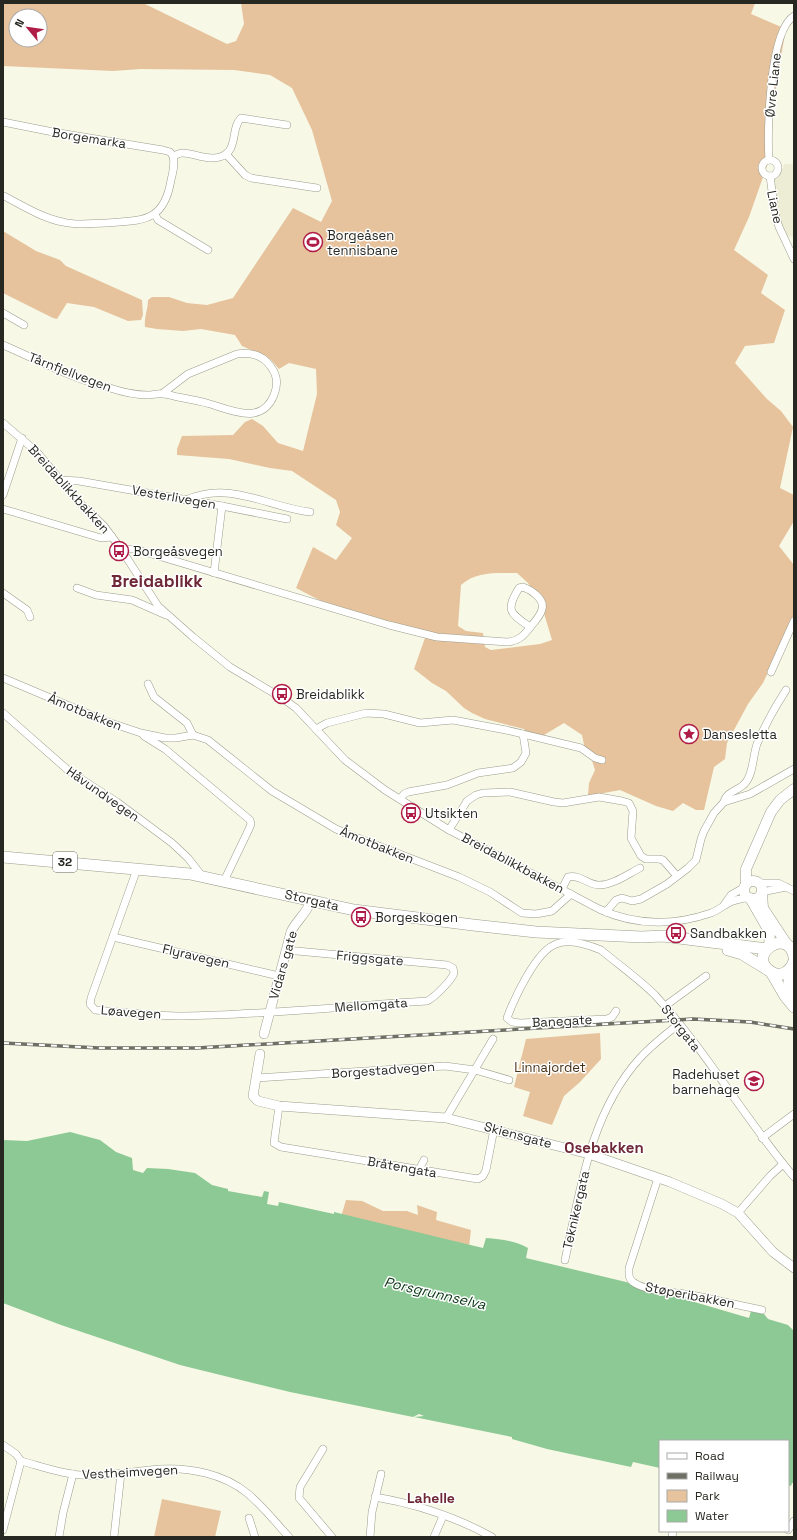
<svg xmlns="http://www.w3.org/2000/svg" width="797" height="1540" font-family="'Space Grotesk',sans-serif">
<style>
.built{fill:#ecedd4}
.green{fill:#e6c39d;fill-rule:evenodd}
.water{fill:#8cc994}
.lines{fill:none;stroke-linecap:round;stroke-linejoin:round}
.minor-casing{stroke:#9c9d8d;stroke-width:8}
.tertiary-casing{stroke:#9c9d8d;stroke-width:10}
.secondary-casing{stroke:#9c9d8d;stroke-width:11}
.primary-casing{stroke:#9c9d8d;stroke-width:12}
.minor{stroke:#fff;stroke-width:7}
.tertiary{stroke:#fff;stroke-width:9}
.secondary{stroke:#fff;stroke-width:10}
.primary{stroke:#fff;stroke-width:11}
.rail-casing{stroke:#6e6f65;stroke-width:3.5}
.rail{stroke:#fff;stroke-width:2;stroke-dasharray:6;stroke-linecap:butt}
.labels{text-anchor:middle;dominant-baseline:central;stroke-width:3;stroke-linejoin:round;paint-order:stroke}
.shield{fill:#fff;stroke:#686864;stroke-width:1}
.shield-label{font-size:12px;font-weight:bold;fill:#282822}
.street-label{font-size:13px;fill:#282822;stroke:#fff}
.poi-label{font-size:13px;fill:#282822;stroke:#fff;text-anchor:start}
.park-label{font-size:13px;fill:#463016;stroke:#fff}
.water-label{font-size:14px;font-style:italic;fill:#083614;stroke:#fff}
.neighbourhood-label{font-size:14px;font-weight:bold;fill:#6e2836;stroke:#fff}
.quarter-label{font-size:15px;font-weight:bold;fill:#6e2836;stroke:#fff}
.district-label{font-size:17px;font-weight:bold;fill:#6e2836;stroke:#fff}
</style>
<rect width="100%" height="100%" fill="#f7f8e6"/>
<polygon class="built" points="784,164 794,164 794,237 787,236 777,218 773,181 783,168"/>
<g class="green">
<path d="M3 3H143L227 44 236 41 244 24 241 3H755L751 14 786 29 777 78 768 163 749 217 734 250 768 275 761 293 785 310 774 343 745 346 735 363 767 399 781 411 793 427 780 488 794 495V521L779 546 794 565V616L763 683 748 704 727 743 725 759 714 767 704 810H696L683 803 673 811 656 806 620 790 588 796 589 783 595 770 591 757 586 754 582 735 564 723 539 738 528 736 524 729 485 719 472 713 464 708 446 691 432 683 414 669 425 638 323 602 296 588 313 547 336 560 352 538 336 525 340 512 336 500 292 471 270 468 229 459 177 455V449L182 436 233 435 245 422 252 419 263 426 278 443 303 451 317 394 316 369 289 363 279 369 271 360 263 355 242 346 235 335 201 329 183 331 157 329 145 327C144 317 148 309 148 300L152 297H169L187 303 207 305 233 298 293 208 321 222 332 201 312 130 292 88 270 75 234 70 141 69 113 71 3 66ZM16 16H40V40H16ZM517 573 528 583 543 610 552 640 540 644 491 650 485 647 483 633 466 631 458 626 461 585C476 571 497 573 517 573Z"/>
<polygon points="3,231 36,251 60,260 66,266 142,300 143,315 141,320 128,321 94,307 67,303 57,319 53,318 3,293"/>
<polygon points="600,1033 601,1059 580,1082 564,1096 552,1125 523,1116 530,1092 514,1087 526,1039"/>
<polygon points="346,1200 362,1201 383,1211 407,1211 418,1215 417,1205 437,1212 436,1220 471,1230 469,1247 341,1217"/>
<polygon points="162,1499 221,1511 215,1537 154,1537"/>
</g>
<path class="water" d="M70 1132 100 1140 116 1152 132 1158 133 1170 143 1173 147 1168 168 1169 195 1173 212 1185 228 1189V1191L262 1197 264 1191 269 1192 267 1204 278 1206 279 1202 334 1214V1212L483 1248 486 1238C501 1239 515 1241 528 1248L526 1258 626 1282 749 1318 751 1311 764 1314 768 1319 788 1325 794 1331V1483H792L791 1486 788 1485V1441H660V1468L633 1462 631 1467 547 1449 512 1439V1437L414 1417 424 1416 419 1414 413 1417 290 1392 180 1365 61 1325 3 1303V1140L27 1141Z"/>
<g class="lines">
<g class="minor-casing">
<g id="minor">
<polyline points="3,122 53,132 163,150 170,152 173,156"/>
<polyline points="226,154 245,175 251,178 317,188"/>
<path d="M173 156C176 155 180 153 182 153 195 153 207 161 220 157 239 151 230 129 241 118L287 125"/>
<circle cx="770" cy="168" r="8"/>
<path d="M769 160C767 132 769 31 794 16"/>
<polyline points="770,176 775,214 779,227 794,259"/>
<path d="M4 196C23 206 42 218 63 222 77 226 92 223 106 223 142 220 164 223 171 180 173 172 175 164 173 156"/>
<polyline points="155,214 158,220 208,250"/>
<polyline points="3,313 24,325"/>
<path d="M3 345C38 360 72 379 110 388 122 392 136 395 148 395 153 395 158 393 163 394 168 394 173 396 178 397 189 399 200 401 210 404 233 411 262 425 274 395 278 385 278 376 271 367 263 355 250 352 237 354L188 374 163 393"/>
<path d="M3 423 37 452 78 501 104 526 121 549 158 606 193 637 230 667 282 698 296 708 345 760 385 790 449 830 599 909C636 926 673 926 711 913 719 910 725 904 733 901 738 899 743 899 748 897"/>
<polyline points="61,480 79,481 222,506 287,519"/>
<polyline points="3,495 22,438"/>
<path d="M186 500C230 480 267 507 310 512"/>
<polyline points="3,509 101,538 112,537"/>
<path d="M121 549H135L389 625 437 637 507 642C520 641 524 635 532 625 536 620 541 615 542 609 545 599 531 590 523 587L519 588C505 611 510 613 530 627"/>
<polyline points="214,573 222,506"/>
<polyline points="77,588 96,595 132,600 166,615"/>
<polyline points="3,593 27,610 30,617"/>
<polyline points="771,672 794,621"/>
<polyline points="3,678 105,721 141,733 165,738 176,738 193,735 208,740 272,791 336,829 345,833 459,877 490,892 522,913 536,914 552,911 571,894"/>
<polyline points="148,684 154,697 187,723 193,735"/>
<polyline points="3,713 69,771 117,802 172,843 188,858 202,876"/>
<polyline points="316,729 327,723 366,713 384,714 420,723 453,720 506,730 581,748 595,758 602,760"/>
<polyline points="144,736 165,749 250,820 251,824 249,829 224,881"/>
<polyline points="400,799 404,794 408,792 447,785 478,773 513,768 521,762 526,753 523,734"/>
<path d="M724 802C727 790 740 791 746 782 753 774 753 755 757 744 765 725 775 707 786 690"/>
<polyline points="449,830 467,801 476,795 483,793 510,792 554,802 563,803 599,797 622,801 629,803 633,811 631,838 641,856 646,859 659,859 663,860 677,876"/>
<path d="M137 869 91 998 90 1004 95 1010C124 1012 153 1016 182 1016 264 1015 345 1006 427 1001 434 998 452 980 454 973L453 968 447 965 286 950"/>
<polyline points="757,883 778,883 794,891"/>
<path d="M562 889 568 877C580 874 588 885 599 885 613 885 628 874 640 868"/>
<polyline points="762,892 786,887"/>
<polyline points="724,905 731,895 745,887"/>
<polyline points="606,912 616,900 622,898 632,901 641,899 667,884 688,868 696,860 701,839 704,831 714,813 724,802 750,794 794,769"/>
<polyline points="113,937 279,976"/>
<polyline points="665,1006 706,976"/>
<path d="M616 1011 612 1017 607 1019 520 1023 512 1022 507 1018C514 999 536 951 556 944 569 938 589 945 601 950 619 965 639 979 655 995 707 1052 745 1119 794 1177"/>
<polyline points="256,1078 445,1066 475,1070 509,1080"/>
<polyline points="279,1106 274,1143 281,1147 478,1179 483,1176 486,1170 494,1129"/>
<polyline points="446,1118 493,1039"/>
<polyline points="762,1138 794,1114"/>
<polyline points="419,1170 424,1160"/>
<path d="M658 1178 629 1268C629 1274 628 1278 633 1282 645 1291 672 1292 687 1294 712 1299 737 1305 762 1310"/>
<polyline points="738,1213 770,1176 783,1164"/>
<path d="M565 1260C580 1191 590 1113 640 1058 652 1045 666 1034 679 1024"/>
<polyline points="3,1445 16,1454 21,1461"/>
<polyline points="323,1449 300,1487 299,1498 332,1537"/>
<path d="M21 1461C40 1466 61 1474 81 1475 107 1477 133 1471 160 1469 189 1467 224 1474 247 1493 263 1506 275 1522 289 1537"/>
<path d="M375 1497C416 1504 456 1517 492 1537"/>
<polyline points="249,1518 255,1537"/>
<polyline points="3,1530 21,1461"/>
<polyline points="788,1530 794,1521"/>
<polyline points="59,1537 63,1513 73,1474"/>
<polyline points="114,1537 121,1473"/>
<polyline points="370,1537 372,1512 381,1474"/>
<polyline points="434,1537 443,1516"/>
<polyline points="672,1537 673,1531"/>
</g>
</g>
<g class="tertiary-casing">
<g id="tertiary">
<path d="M264 1034 291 932C297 919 307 914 311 900"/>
<polyline points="260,1054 253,1096 258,1101 279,1106 446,1118 589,1154 670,1182 722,1204 738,1213 773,1252 794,1268"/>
</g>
</g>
<g class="secondary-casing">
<g id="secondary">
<circle cx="753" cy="890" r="9"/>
<polyline points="746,885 746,869 771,812 780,800 794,789"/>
<polyline points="762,893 763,908 788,946"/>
<polyline points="750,898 770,933 769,946"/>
</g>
</g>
<g class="primary-casing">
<g id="primary">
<polyline points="3,857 190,874 354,910 473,925 536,932 642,937 663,936 767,949"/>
<polyline points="728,950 742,954 768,970"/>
<path d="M794 957C789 926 746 954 770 971 780 979 791 971 794 961"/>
<polyline points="789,970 789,985 794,998"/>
<polyline points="771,972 785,996 794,1007"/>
</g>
</g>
<use href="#minor" class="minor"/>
<use href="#tertiary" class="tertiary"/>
<use href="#secondary" class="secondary"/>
<use href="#primary" class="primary"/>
<g class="rail-casing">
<polyline id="rail" points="3,1043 99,1048 197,1048 693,1019 750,1022 794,1029"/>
</g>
<use href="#rail" class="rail"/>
</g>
<defs>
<g id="stadium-ring" transform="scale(1)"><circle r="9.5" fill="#fff" stroke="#af1c47" stroke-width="1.5"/><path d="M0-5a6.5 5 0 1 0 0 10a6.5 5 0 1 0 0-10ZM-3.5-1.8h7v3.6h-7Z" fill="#af1c47"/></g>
<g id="bus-ring" transform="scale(1)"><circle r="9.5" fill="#fff" stroke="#af1c47" stroke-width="1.5"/><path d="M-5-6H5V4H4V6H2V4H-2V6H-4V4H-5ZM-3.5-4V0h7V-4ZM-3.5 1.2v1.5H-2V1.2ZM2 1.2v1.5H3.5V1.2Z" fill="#af1c47"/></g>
<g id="sight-ring" transform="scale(1)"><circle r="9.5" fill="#fff" stroke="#af1c47" stroke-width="1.5"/><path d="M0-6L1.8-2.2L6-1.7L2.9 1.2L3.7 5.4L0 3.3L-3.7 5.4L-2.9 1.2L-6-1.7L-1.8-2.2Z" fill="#af1c47"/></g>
<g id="school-ring" transform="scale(1)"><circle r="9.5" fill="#fff" stroke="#af1c47" stroke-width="1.5"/><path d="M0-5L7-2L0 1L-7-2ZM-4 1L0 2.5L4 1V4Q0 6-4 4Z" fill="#af1c47"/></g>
</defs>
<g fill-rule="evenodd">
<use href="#stadium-ring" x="313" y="242"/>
<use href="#bus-ring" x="119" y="551"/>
<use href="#bus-ring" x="282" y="694"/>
<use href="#sight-ring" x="689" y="734"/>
<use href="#bus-ring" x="411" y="813"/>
<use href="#bus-ring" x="361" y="917"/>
<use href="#bus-ring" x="676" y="933"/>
<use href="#school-ring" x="754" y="1081"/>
</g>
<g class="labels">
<rect class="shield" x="53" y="852" width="24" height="20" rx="3"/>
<g class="shield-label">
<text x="65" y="862">32</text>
</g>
<g class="street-label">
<text transform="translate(773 85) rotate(-84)">Øvre Liane</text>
<text transform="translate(89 138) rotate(9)">Borgemarka</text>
<text transform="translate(775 207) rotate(78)">Liane</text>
<text transform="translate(70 372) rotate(21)">Tårnfjellvegen</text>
<text transform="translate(69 489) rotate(48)">Breidablikkbakken</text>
<text transform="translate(174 497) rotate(10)">Vesterlivegen</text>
<text transform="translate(85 712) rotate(22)">Åmotbakken</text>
<text transform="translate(103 794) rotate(35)">Håvundvegen</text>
<text transform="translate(377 845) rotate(22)">Åmotbakken</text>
<text transform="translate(513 863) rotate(28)">Breidablikkbakken</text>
<text transform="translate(312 900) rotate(13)">Storgata</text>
<text transform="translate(196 956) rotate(13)">Flyravegen</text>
<text transform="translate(370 958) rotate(5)">Friggsgate</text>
<text transform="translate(283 965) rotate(-74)">Vidars gate</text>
<text transform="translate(371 1005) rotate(-4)">Mellomgata</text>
<text transform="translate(131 1012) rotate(4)">Løavegen</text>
<text transform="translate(562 1021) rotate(-3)">Banegate</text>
<text transform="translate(681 1028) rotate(52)">Storgata</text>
<text transform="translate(383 1070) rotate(-4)">Borgestadvegen</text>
<text transform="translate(518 1135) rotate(15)">Skiensgate</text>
<text transform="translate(402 1167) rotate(10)">Bråtengata</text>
<text transform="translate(576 1210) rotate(-77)">Teknikergata</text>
<text transform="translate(690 1295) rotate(11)">Støperibakken</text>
<text transform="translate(130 1472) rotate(-3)">Vestheimvegen</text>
</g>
<g class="poi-label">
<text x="327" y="235">Borgeåsen<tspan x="327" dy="15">tennisbane</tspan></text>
<text x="133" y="551">Borgeåsvegen</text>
<text x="296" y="694">Breidablikk</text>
<text x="703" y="734">Dansesletta</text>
<text x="425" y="813">Utsikten</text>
<text x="375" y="917">Borgeskogen</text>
<text x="690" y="933">Sandbakken</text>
<text x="740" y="1074" text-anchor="end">Radehuset<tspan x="740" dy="15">barnehage</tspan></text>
</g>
<g class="park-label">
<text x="550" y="1067">Linnajordet</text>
</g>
<g class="water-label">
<text transform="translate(435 1293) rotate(13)">Porsgrunnselva</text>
</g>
<g class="neighbourhood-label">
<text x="431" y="1498">Lahelle</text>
</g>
<g class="quarter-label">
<text x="604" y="1147">Osebakken</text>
</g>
<g class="district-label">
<text x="157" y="581">Breidablikk</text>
</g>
</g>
<rect width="797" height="1540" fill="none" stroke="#282822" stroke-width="8"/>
<rect x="659" y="1440" width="130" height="92" fill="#ffffff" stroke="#a9a9a7"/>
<rect x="667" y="1453" width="20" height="6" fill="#ffffff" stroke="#a9a9a7"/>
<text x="695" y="1460" font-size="12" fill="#282822">Road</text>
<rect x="667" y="1473" width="20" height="6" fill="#6e6f65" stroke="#a9a9a7"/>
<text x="695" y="1480" font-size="12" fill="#282822">Railway</text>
<rect x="667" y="1490" width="20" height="12" fill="#e6c39d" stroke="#a9a9a7"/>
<text x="695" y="1500" font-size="12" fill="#282822">Park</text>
<rect x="667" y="1510" width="20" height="12" fill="#8cc994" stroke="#a9a9a7"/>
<text x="695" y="1520" font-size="12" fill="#282822">Water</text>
<g transform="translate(28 28) rotate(299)"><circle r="19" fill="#ffffff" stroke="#a9a9a7"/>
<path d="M0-3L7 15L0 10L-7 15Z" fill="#af1c47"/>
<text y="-6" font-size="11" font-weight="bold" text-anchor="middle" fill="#282822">N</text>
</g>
</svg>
